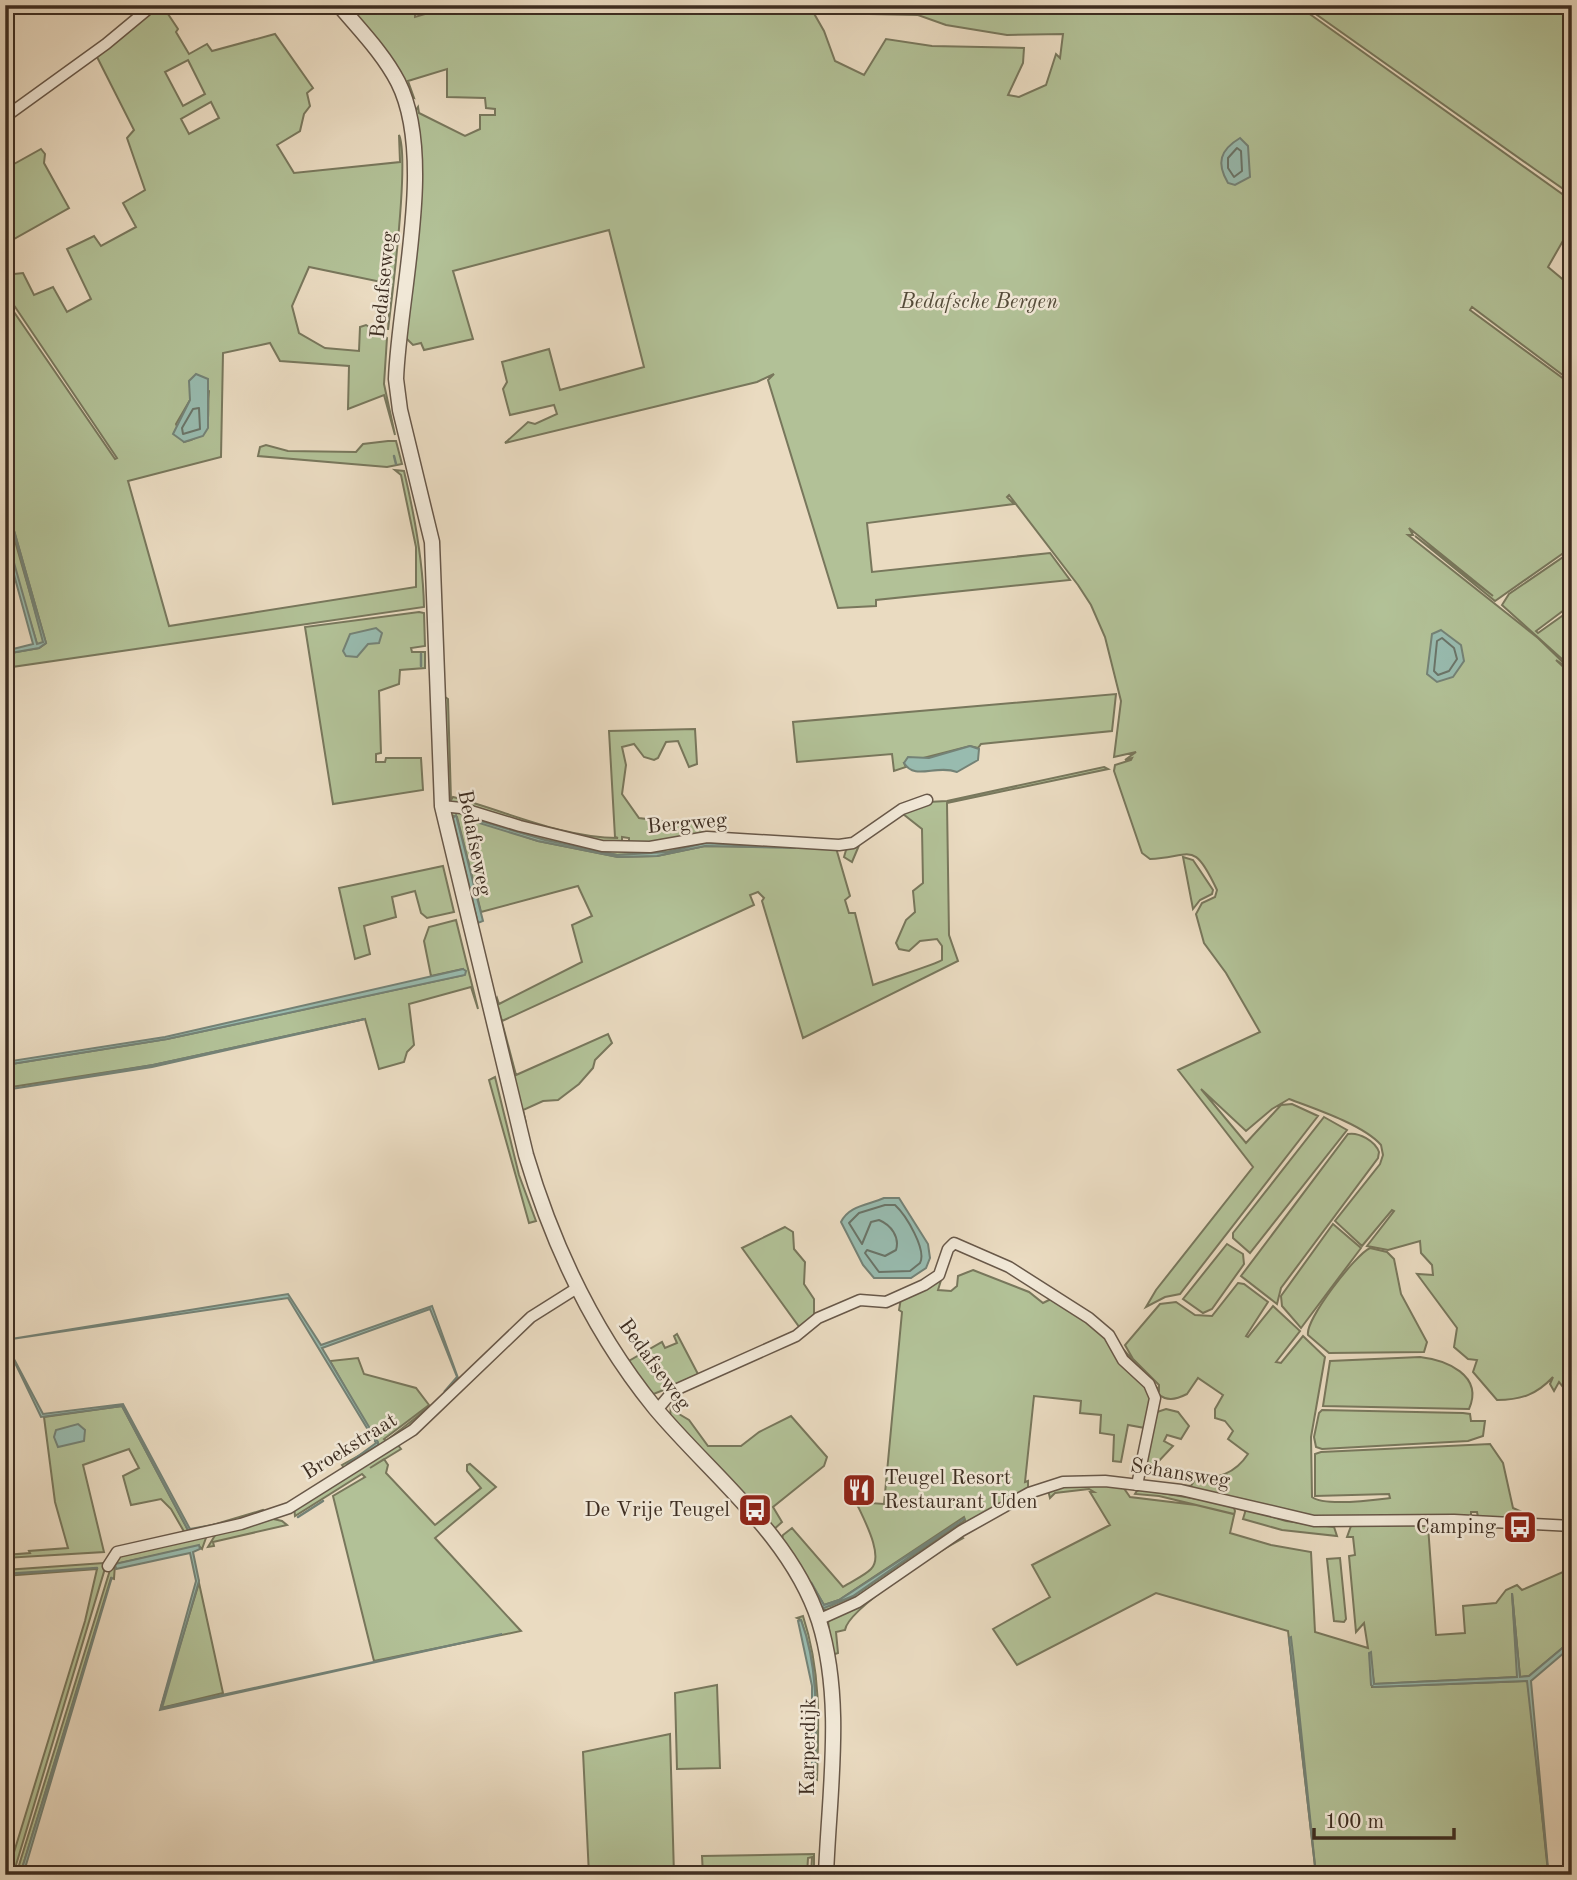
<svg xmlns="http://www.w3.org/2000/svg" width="1577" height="1880" font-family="'Old Standard TT',serif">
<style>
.green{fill:#b2c197;stroke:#78775c;stroke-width:2;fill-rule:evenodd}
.water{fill:#98bbaf;stroke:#748276;stroke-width:2}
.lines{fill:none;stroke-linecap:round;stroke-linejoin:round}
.shore{stroke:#6a7468;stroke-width:2}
.stream{stroke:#748276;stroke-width:2.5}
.minor-casing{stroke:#685849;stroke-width:13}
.tertiary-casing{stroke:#685849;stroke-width:17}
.minor{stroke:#f1e8d7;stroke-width:10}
.tertiary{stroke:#f1e8d7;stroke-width:14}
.labels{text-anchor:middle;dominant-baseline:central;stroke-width:5;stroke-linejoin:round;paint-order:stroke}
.street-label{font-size:21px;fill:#3d2d21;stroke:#f1e8d7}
.park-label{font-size:21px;font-style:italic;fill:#544b39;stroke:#f1e8d7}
.poi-label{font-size:21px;fill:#3d2d21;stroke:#f1e8d7;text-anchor:end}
</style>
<rect width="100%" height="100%" fill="#eadbc1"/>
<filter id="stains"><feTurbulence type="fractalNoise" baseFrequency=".00286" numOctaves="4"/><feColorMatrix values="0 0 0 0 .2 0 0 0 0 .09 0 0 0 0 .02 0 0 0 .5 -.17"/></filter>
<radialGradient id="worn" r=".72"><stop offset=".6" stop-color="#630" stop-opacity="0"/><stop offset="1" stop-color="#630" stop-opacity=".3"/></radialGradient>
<g class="green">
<path d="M156 5H162L178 29 176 32 189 54 207 44 212 51 275 34 313 88 307 93 310 106 304 114 300 131 277 145 294 173 400 162 399 135C410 159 392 296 388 330L391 284 309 267 292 306 299 333 325 348 359 351 360 327 366 325 387 338 384 384 395 435 384 395 348 409 349 366 280 361 270 343 223 353 221 457 128 481 169 626 416 587V547L401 475 395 470 404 471C415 517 423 560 424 607L5 668V654L39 648 46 643 5 499V299L115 459 117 458 5 292V275L23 273 34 295 53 287 67 312 91 299 67 249 94 236 101 246 136 227 123 203 145 190 127 138 134 130 97 57ZM188 60 205 94 183 106 165 72ZM211 102 219 118 189 134 181 119ZM190 381 209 391C206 418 216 434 184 442L176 424 190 400Z"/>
<path d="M343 5H415V17L456 5H826L812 10 824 31 835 61 864 75 886 39 932 46 1024 48 1023 63 1008 95 1019 97 1046 85 1056 54 1060 58 1063 34 1007 35 946 25 918 15 869 14 851 5H1297L1572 201V225L1548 267 1572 287V382L1472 307 1470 310 1572 385V547L1495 601 1415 536 1493 596 1409 528 1413 535H1408L1538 638 1572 671 1556 660 1572 675V1398L1559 1382 1554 1391 1550 1384 1553 1377C1537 1394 1522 1400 1497 1400L1473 1372 1477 1360 1468 1359 1454 1347 1457 1328 1417 1274 1433 1275 1432 1265 1421 1253 1420 1241 1388 1250 1367 1246 1394 1211 1392 1210 1362 1246 1335 1221 1380 1164 1383 1155 1381 1145C1364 1125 1313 1108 1289 1099L1272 1109 1246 1131 1201 1089 1246 1143 1281 1105 1292 1104 1318 1116 1180 1294 1165 1297 1146 1307 1156 1290 1253 1167 1178 1070 1260 1032 1226 973 1204 943 1196 914 1202 903 1215 897 1217 890C1193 839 1192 857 1150 859L1142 853 1114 771 1115 765 1131 760 1132 758 1125 760 1136 752 1114 757 1121 701 1105 637 1091 605 1078 585 1009 495 1007 497 1014 504 867 523 872 572 1050 553 1070 580 876 600V606L838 608 768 380 774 374 757 382 505 443 528 422 535 424 557 414 554 405 510 415 503 389 507 382 502 362 549 349 560 390 644 367 609 230 453 271 473 339 424 350 421 343 413 345 404 336 416 110 418 107 419 113 465 136 480 129V115H495V109L486 108 485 98 447 97V69L408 81 414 98 411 97Z"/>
<polygon points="1303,5 1572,5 1572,195 1536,170"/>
<polygon points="41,149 45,154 44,163 69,208 5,244 5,169"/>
<polygon points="388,441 396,441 402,464 387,467 258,456 260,447 266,445 288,451 356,452 363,444"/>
<path d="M5 506 44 642 43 644H37C24 599 5 553 5 506Z"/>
<polygon points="1572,551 1572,604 1536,631 1538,633 1572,609 1572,656 1567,660 1572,668 1502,605 1509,594"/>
<polygon points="419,612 424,613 425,646 411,648 412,652 425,652 425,668 400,670 399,684 379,691 381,753 376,754 376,762 385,762 386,758 421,758 423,790 333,804 305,627"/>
<polygon points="1116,694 1112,731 981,744 978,748 970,746 904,763 906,767 894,771 892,754 797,762 793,722"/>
<path d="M442 695 448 699 451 800 453 797C503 810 562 838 618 838L615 837 609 731 695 729 697 764 689 767 678 741 666 742 658 758 654 760 644 757 634 744 622 747 626 765 622 794 639 818 670 822 702 820 703 835 658 844H629V838L622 837V842L602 843 451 802 447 799Z"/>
<path d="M1104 767 1108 769 947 803 949 935 958 961 803 1038 762 901 764 898 758 892 750 895 754 905 502 1021 498 1007 516 1075 608 1034 612 1043 595 1060 593 1068 579 1084 558 1100 543 1101 523 1110 526 1123 523 1124 495 1002 497 998 499 1004 582 962 572 925 592 916 578 886 481 912 457 817 454 816 476 924 449 813 453 810 590 846 698 840 836 848 850 896 845 900 849 913H855L873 985C885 980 937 964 942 960V946L937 939 920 941 909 951 899 949 896 943 906 920 915 912 913 891 923 883 922 829 903 814 860 843 852 862 844 857 846 850 888 821 928 802 947 801ZM466 817 545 840 617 855 668 852 695 845 796 847 705 846 657 856 618 857 538 841Z"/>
<polygon points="1183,857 1193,860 1213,890 1212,894 1200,900 1193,909"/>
<polygon points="443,866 454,912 427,918 421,913 415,891 392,897 396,917 364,926 370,954 355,959 339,888"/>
<polygon points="456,920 478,1009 471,987 409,1004 414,1045 407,1052 404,1062 379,1069 365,1019 153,1065 5,1088 5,1065 167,1039 464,975 463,969 431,976 424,941 429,927"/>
<polygon points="495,1077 519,1175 536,1221 529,1223 489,1080"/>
<polygon points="1324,1117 1347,1130 1250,1253 1233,1238 1233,1233"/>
<path d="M1348 1134C1359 1132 1375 1141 1379 1152L1378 1158 1281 1288 1277 1304 1241 1276Z"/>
<polygon points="1333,1224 1361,1248 1301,1328 1282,1306 1281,1296"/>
<polygon points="785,1227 793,1232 794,1249 805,1262 804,1284 814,1299 814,1317 800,1328 742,1248"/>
<polygon points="1227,1244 1243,1254 1244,1264 1212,1309 1203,1313 1183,1299"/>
<path d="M1370 1248 1387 1252 1394 1259 1401 1294 1427 1342 1424 1352 1329 1353 1308 1335C1305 1320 1355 1255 1370 1248Z"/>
<path d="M973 1270 1029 1292 1043 1303 1053 1298 1099 1330 1148 1389 1151 1400 1145 1428 1128 1425 1121 1462 1113 1461 1114 1435 1100 1433 1101 1415 1080 1413 1081 1401 1034 1396 1025 1482 1028 1481V1489C998 1506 967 1522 938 1541 913 1556 848 1613 822 1610L781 1543 783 1535 792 1528 843 1587C852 1581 864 1576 871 1569 885 1556 862 1516 856 1502L884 1504 902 1312 899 1310 901 1298 942 1277 938 1290 951 1291 957 1286 958 1276ZM964 1517 965 1520 853 1596 830 1606 820 1605 811 1583 824 1605 839 1600Z"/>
<path d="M1238 1283 1244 1284 1268 1302 1246 1336 1248 1337 1273 1306 1300 1331 1276 1362 1281 1363 1303 1336 1325 1357 1311 1437 1312 1497C1325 1507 1374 1500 1390 1498L1389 1494 1315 1496V1454L1321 1452 1490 1444 1503 1463 1513 1508 1522 1512 1518 1520 1478 1517 1477 1512H1471V1517L1302 1516 1181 1487 1180 1485 1191 1486 1196 1478C1217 1479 1235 1474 1248 1454L1228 1439 1233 1431 1225 1421 1215 1418V1409L1223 1395 1198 1378 1187 1394C1183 1396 1176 1399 1171 1399 1153 1400 1130 1361 1122 1348L1159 1390V1385L1133 1359 1125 1345 1160 1304 1176 1302 1195 1315 1212 1316Z"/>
<polygon points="677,1334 699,1376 651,1395 627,1362 662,1342 665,1348 677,1343 674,1336"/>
<path d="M1420 1357C1446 1360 1484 1375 1469 1409L1323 1406 1330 1361Z"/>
<polygon points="358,1358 364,1374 416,1388 429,1405 384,1439 386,1441 432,1405 434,1409 346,1470 342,1465 378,1445 330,1361"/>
<polygon points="679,1392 679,1414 689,1420 708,1446 741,1446 759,1432 791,1416 827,1457 824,1466 773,1507 782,1522 772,1531 670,1419 671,1403"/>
<polygon points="122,1406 189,1532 263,1510 266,1513 186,1535 171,1509 161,1499 131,1505 123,1476 139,1468 129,1449 83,1465 104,1552 5,1558 5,1555 30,1553 29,1551 68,1548 55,1502 44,1417"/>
<polygon points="1166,1409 1178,1412 1189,1426 1181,1439 1167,1435 1164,1441 1173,1446 1143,1478 1154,1413"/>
<polygon points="1322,1410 1463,1413 1470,1414 1471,1421 1485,1421 1483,1436 1468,1441 1322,1449 1316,1447 1314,1437 1319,1413"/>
<polygon points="397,1444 401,1449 370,1468 384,1459 388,1465 386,1473 435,1525 481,1488 467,1471 467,1465 470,1464 496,1487 435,1538 521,1631 374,1661 333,1496 365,1477 362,1474 295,1516 294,1507"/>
<polygon points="1078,1484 1123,1487 1130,1497 1196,1505 1233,1514 1234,1514 1159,1496 1135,1494 1138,1489 1233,1505 1235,1511 1230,1533 1271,1545 1311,1552 1315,1632 1368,1648 1364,1623 1356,1632 1349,1556 1355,1555 1353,1537 1347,1537 1351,1526 1426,1523 1471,1526 1428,1526 1436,1635 1465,1633 1463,1606 1496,1603 1506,1590 1517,1585 1522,1590 1572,1568 1572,1640 1529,1676 1520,1677 1512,1593 1518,1677 1374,1684 1370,1652 1372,1687 1528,1681 1548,1872 1316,1875 1288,1631 1156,1593 1017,1665 993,1629 1050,1597 1032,1565 1110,1525 1090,1492 1094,1492 1089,1489 1055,1493 1050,1498 1048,1490"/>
<polygon points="1246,1509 1286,1521 1334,1527 1337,1536 1282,1530 1243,1519"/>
<polygon points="269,1518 282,1521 287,1525 213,1542 214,1546 208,1547 217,1532"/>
<polygon points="207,1535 202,1549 199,1546 115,1564 114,1579 111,1578 20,1875 16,1875 114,1557"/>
<path d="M960 1535 963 1538C941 1550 848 1608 845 1630L836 1632 838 1653 832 1655 828 1621Z"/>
<polygon points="1340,1558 1346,1619 1344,1622 1334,1621 1327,1559"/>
<polygon points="104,1563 106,1565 13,1875 7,1875 85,1621 97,1569 5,1576 5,1570"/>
<polygon points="199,1583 223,1693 161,1708 161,1707"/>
<path d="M803 1616C821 1671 819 1722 817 1780L811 1779 810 1774 815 1770C816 1719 819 1669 801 1620L797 1618Z"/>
<polygon points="717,1685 720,1768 677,1769 675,1693"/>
<polygon points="670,1734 674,1875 589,1875 583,1752"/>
<polygon points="814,1854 814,1875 811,1875 812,1857 808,1858 807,1875 703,1875 702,1856"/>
</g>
<g class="water">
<path d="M1240 138 1248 146 1250 177 1235 185 1228 183C1216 163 1220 150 1240 138Z"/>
<polygon points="196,374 208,379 208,428 203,436 184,442 173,434 190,400 189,381"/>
<polygon points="5,499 46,643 39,648 5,654 5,651 33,644 5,542 5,531 37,644 43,642"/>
<polygon points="376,628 382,633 379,643 368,644 357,657 346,656 343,651 350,634"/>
<polygon points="1441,630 1461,645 1464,661 1453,677 1437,682 1427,674 1432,634"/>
<path d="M970 746 979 749 978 760 957 772C936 764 915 781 904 763L908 757 929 758Z"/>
<polygon points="456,815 483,921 478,923 453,818"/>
<polygon points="467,817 545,840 617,855 668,852 705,843 796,848 705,846 657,856 618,857 538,841 466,819"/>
<polygon points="463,969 466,971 465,975 167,1039 5,1065 5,1062 165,1037"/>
<polygon points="365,1019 152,1067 5,1090 153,1065"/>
<path d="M884 1198H899L928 1244 930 1258 926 1268 911 1278H874L863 1265 841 1222C849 1205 869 1205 884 1198Z"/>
<polygon points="288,1294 321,1345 432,1306 458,1378 444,1392 457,1377 430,1309 322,1348 378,1442 378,1445 346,1465 376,1443 288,1298 5,1340"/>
<polygon points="5,1342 43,1414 123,1404 190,1529 223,1523 189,1532 122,1406 41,1417"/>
<polygon points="78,1424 85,1430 84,1441 58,1447 54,1437 56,1430"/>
<polygon points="965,1518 853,1596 824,1608 820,1605 811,1582 824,1605 839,1600"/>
<polygon points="199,1545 200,1549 193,1552 199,1581 162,1708 502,1634 160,1710 196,1581 190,1553 116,1569 115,1564"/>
<polygon points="112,1577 23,1875 20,1875"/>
<polygon points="1512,1593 1520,1677 1529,1676 1572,1640 1572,1646 1531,1681 1548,1868 1527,1681 1374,1687 1371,1685 1369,1653 1371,1652 1374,1684 1517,1677"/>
<path d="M801 1620C819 1669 816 1719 815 1771L812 1774V1686L798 1621Z"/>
<polygon points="1291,1637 1294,1662 1316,1875 1289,1638"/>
</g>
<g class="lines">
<g class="shore">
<polygon points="1237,148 1241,151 1242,171 1234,177 1228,168 1228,158"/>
<polygon points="199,408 200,429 183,434 182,428 193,409"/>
<polygon points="1442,638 1454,648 1457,659 1449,671 1438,675 1434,671 1437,641"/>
<path d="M885 1205H895C906 1215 927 1250 920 1263L910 1271 879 1272 865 1253 867 1250 885 1256 896 1250C900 1237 891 1225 879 1220L871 1222 862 1244 849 1223 859 1213Z"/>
</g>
<g class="stream">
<polyline points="394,456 396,464"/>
<polyline points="421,654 421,666"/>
<polyline points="298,1517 323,1501"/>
<polyline points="5,1574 97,1568"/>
</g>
<g class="minor-casing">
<g id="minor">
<polyline points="5,117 106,44 153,5"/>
<polyline points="442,806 461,808 520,826 602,846 650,847 707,837 839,845 853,843 902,809 927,800"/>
<polyline points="657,1410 673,1391 796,1336 818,1318 860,1300 886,1302 924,1285 939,1275 948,1249 954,1243 1009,1267 1089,1318 1109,1335 1123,1360 1149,1384 1155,1398 1137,1485"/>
<polyline points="108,1566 117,1552 241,1524 289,1508 413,1430 531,1317 577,1288"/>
<polyline points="818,1620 858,1602 961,1531 1029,1493 1063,1482 1105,1481 1181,1490 1314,1521 1454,1520 1572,1526"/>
</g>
</g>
<g class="tertiary-casing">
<path id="tertiary" d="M339 5C359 29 383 53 398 82 436 157 399 295 396 379L400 410 432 542 442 806 526 1155C553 1246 594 1333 655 1408 711 1475 791 1535 819 1621 844 1701 829 1792 826 1875"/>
</g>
<use href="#minor" class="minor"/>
<use href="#tertiary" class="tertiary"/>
</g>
<defs>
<g id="restaurant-square" transform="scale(1.75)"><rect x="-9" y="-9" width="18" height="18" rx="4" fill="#8f2418" stroke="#f1e8d7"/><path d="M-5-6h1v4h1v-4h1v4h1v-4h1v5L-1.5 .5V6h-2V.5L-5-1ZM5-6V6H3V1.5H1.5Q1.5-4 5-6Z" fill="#fff"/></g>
<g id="bus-square" transform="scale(1.75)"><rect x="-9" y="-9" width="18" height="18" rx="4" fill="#8f2418" stroke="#f1e8d7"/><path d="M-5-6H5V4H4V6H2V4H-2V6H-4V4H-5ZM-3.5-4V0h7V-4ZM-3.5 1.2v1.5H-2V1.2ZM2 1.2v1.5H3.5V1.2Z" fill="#fff"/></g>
</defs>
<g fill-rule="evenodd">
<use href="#restaurant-square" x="859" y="1490"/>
<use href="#bus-square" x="755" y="1510"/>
<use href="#bus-square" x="1520" y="1527"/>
</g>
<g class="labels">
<g class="street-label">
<text transform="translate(384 285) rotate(-84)">Bedafseweg</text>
<text transform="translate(687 824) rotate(-5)">Bergweg</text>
<text transform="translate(474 843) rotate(79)">Bedafseweg</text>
<text transform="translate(654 1365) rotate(54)">Bedafseweg</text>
<text transform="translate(350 1447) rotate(-32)">Broekstraat</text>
<text transform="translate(1180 1474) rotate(9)">Schansweg</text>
<text transform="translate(809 1747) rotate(-89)">Karperdijk</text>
</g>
<g class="park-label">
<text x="979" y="302">Bedafsche Bergen</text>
</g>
<g class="poi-label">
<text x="884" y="1478" text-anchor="start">Teugel Resort<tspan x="884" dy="24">Restaurant Uden</tspan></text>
<text x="730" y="1510">De Vrije Teugel</text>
<text x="1496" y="1527">Camping</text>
</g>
</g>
<rect width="1577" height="1880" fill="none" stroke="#eadbc1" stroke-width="28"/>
<rect x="7" y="7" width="1563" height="1866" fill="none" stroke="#3d2d21" stroke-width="3.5"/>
<rect x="14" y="14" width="1549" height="1852" fill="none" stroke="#3d2d21" stroke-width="2"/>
<path d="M1314 1828v10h140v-10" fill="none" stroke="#3d2d21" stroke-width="3.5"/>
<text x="1325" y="1828" font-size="21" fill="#3d2d21" stroke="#f1e8d7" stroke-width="5" paint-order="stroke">100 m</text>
<rect width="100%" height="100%" filter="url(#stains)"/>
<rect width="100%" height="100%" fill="url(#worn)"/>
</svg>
